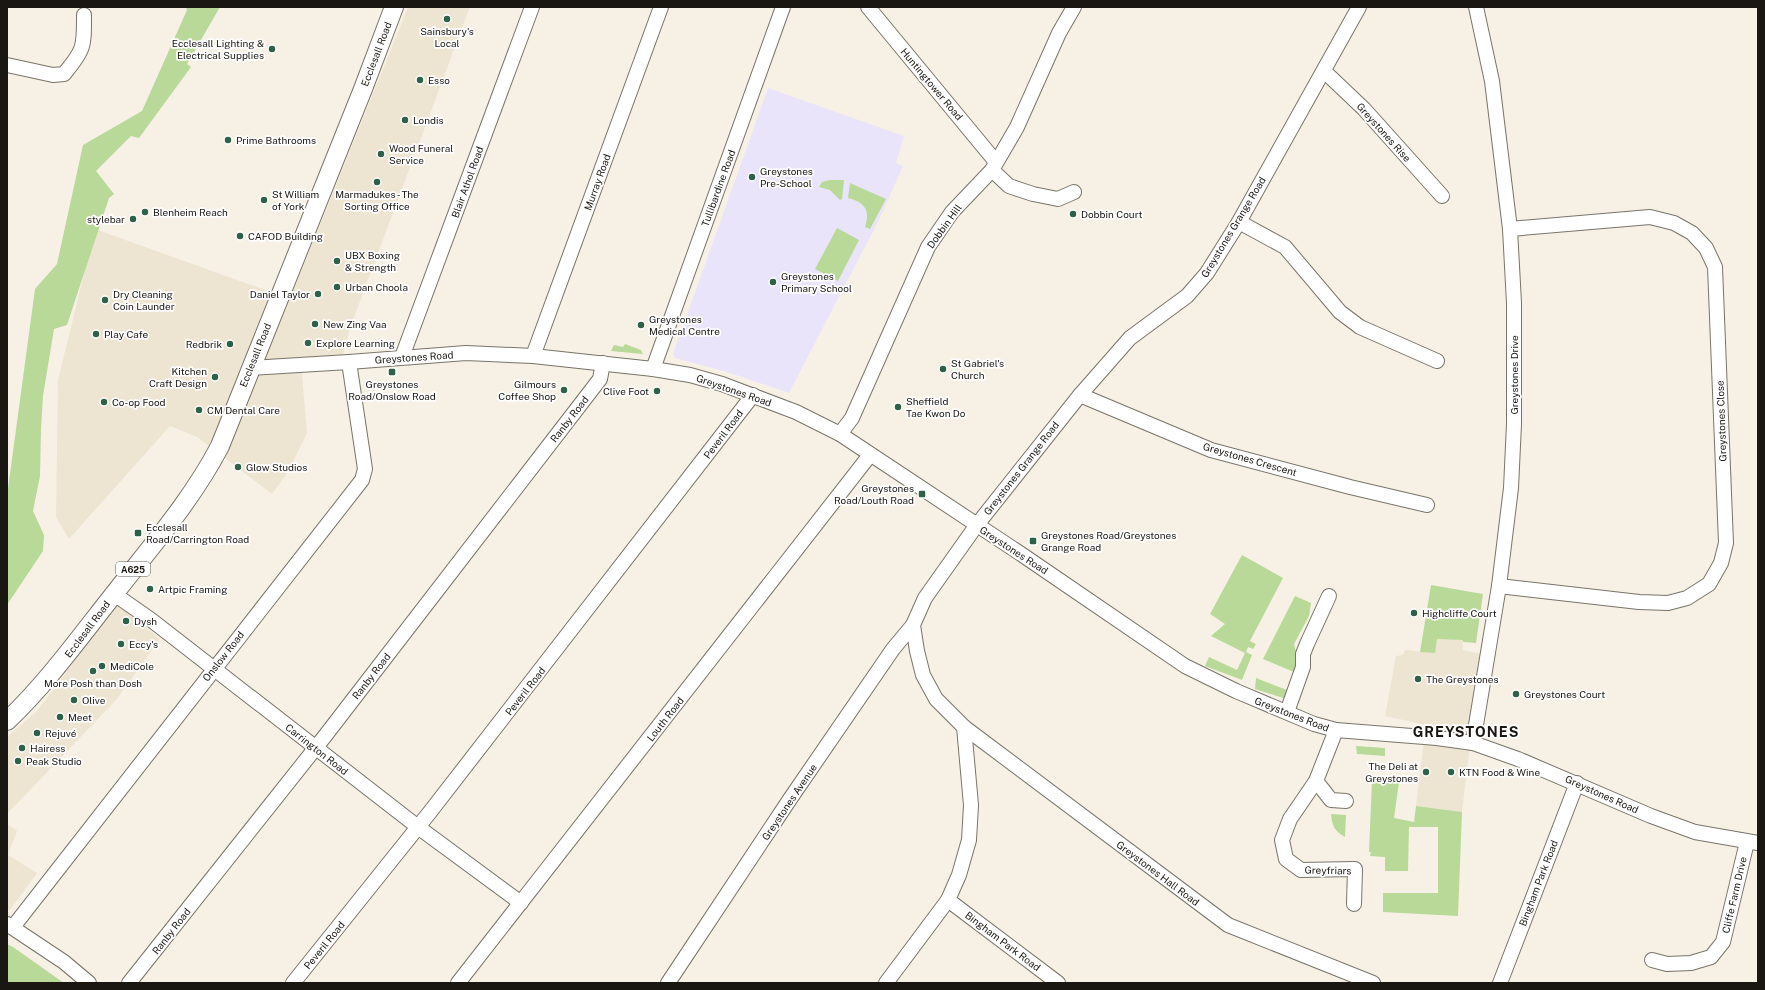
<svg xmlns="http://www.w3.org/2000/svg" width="1765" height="990" font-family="'Public Sans',sans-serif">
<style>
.built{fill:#eee4d2}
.education{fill:#eae4fa}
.green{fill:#b8d998}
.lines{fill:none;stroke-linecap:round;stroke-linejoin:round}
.minor-casing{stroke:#797469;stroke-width:16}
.major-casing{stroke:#797469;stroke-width:20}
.minor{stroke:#fff;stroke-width:14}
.major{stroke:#fff;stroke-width:18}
.poi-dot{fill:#2d6248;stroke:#fff;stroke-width:1.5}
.labels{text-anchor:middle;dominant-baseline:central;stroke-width:3.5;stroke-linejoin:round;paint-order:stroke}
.shield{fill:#fff;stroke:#5f5d5a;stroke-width:1}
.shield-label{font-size:9px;font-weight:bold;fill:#1a1713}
.poi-label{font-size:10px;fill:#1a1713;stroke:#fff;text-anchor:start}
.street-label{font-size:10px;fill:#1a1713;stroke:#fff}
.district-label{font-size:14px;font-weight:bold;letter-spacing:1px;fill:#1a1713;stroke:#fff}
</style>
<rect width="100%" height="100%" fill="#f7f1e5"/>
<g class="built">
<polygon points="408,7 470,7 350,328 342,358 301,364 307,433 288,472 272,494 197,437 170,426 69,539 56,517 58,380 95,229 290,299"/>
<polygon points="119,606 124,609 160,639 116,700 7,814 7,737 36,712 116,607"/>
<polygon points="1437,639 1463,640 1463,650 1481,654 1462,812 1416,806 1426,725 1385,716 1396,656 1403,655 1405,650 1434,653"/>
<polygon points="7,824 17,831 8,855 37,873 10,910 7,909"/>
</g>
<polygon class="education" points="768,88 904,136 896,163 903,166 880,218 789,393 727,372 675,358 673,354"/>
<g class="green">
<polygon points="186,7 220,7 187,64 191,67 139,138 131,136 96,171 114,194 109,198 67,325 54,329 43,396 41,429 40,476 33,511 44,535 43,551 7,605 7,496 35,289 57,264 83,145 142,111 187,10"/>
<polygon points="830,180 844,180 842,199 840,200 830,190 819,187 822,182"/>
<path d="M850 183 886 199 870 229 865 227C871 210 864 202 848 198Z"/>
<polygon points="837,228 859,240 838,281 815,269"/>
<polygon points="625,344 641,350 643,354 611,351 614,345 623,347"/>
<polygon points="1242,555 1283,578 1250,641 1256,644 1253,649 1248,647 1246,652 1252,655 1242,680 1205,666 1209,657 1237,670 1245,653 1211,636 1225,624 1210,614"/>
<polygon points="1431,585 1483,594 1476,643 1463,642 1463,640 1437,639 1435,653 1420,652"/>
<polygon points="1295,596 1311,603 1309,616 1294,644 1298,660 1286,699 1255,689 1256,678 1287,690 1294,672 1263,659"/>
<polygon points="1356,746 1385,748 1385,756 1357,754"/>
<polygon points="1372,780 1399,782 1394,818 1414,822 1416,806 1462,812 1458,916 1383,912 1383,893 1438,893 1438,827 1409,827 1408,871 1385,871 1385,857 1370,856 1371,852 1369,852"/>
<path d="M1331 814 1346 815 1345 837C1334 831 1332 825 1331 814Z"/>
<polygon points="7,944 13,947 64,983 7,983"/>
</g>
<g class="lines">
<g class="minor-casing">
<g id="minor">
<polyline points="868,7 996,162"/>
<path d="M7 65 53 75 64 74C85 49 84 46 84 15"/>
<polyline points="1324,71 1364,109 1442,196"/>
<polyline points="992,170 1009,186 1033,194 1058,199 1074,192"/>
<polyline points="1239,222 1285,247 1340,312 1360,327 1437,361"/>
<polyline points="533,356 661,7"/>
<polyline points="402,357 532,7"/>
<polyline points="251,368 349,362 466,353 533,356 653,369 690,375 722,384 796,412 840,434 1024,556 1185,666 1236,691 1314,724 1336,730 1437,738 1473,743 1518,759 1651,816 1695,832 1758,843"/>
<polyline points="653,369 783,7"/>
<polyline points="1080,395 1211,450 1350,487 1427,505"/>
<polyline points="840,434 852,418 928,247 952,212 992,170 1017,127 1059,33 1074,7"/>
<polyline points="1499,586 1639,602 1668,603 1687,598 1709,584 1721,563 1726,543 1715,267 1706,248 1692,233 1674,223 1650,217 1510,229"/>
<polyline points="114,594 150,619 418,827 521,903"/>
<polyline points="1287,712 1303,667 1303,654 1307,644 1329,596"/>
<polyline points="964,727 1228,925 1373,983"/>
<polyline points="1336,730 1316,781 1290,819 1282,840 1286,859 1301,870 1355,869 1354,904"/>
<polyline points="1473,743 1499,586 1511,488 1514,424 1514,303 1510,229 1492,81 1476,7"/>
<polyline points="1316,781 1331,800 1346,801"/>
<polyline points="948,900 1058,983"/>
<polyline points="7,924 64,962 89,983"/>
<polyline points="13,927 362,480 365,469 349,362"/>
<polyline points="1652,960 1667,964 1691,963 1711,957 1723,942 1747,842"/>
<polyline points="129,983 325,736 600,379 603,363"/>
<polyline points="293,983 430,812 753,395"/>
<polyline points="458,983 870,455"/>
<polyline points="668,983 790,799 893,649 913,625"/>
<polyline points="886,983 948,900 959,875 969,840 971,805 964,727 936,699 923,675 917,651 913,625 925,598 976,526 1080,395 1130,338 1187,296 1207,273 1239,222 1359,7"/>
<polyline points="1500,983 1577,783"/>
</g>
</g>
<g class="major-casing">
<path id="major" d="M7 721C49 681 82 634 118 589 154 543 193 498 220 446L363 89 394 7"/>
</g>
<use href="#minor" class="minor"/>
<use href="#major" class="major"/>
</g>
<g class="poi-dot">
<circle cx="447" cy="19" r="4"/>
<circle cx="272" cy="49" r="4"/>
<circle cx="420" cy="80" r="4"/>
<circle cx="405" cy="120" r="4"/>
<circle cx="228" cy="140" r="4"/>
<circle cx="381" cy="154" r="4"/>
<circle cx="752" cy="177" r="4"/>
<circle cx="377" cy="182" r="4"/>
<circle cx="264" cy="200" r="4"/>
<circle cx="145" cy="212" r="4"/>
<circle cx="1073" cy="214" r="4"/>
<circle cx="133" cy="219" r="4"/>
<circle cx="240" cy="236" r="4"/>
<circle cx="337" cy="261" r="4"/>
<circle cx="773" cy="282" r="4"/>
<circle cx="337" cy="287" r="4"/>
<circle cx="318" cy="294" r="4"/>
<circle cx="105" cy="300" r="4"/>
<circle cx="315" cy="324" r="4"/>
<circle cx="641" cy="325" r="4"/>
<circle cx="96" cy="334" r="4"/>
<circle cx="308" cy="343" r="4"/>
<circle cx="230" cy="344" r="4"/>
<circle cx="943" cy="369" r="4"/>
<rect x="388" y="368" width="8" height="8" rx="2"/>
<circle cx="215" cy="377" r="4"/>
<circle cx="564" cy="390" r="4"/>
<circle cx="657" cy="391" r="4"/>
<circle cx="104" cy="402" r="4"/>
<circle cx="898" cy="407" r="4"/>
<circle cx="199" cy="410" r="4"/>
<circle cx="238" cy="467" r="4"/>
<rect x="918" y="490" width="8" height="8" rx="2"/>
<rect x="134" y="529" width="8" height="8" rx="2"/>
<rect x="1029" y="537" width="8" height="8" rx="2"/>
<circle cx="150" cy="589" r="4"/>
<circle cx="1414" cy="613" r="4"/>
<circle cx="126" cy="621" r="4"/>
<circle cx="121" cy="644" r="4"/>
<circle cx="102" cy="666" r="4"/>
<circle cx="93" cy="671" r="4"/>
<circle cx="1418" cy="679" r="4"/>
<circle cx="1516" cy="694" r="4"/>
<circle cx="74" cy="700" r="4"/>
<circle cx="60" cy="717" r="4"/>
<circle cx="37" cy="733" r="4"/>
<circle cx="22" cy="748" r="4"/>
<circle cx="18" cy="761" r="4"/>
<circle cx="1426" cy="772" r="4"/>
<circle cx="1451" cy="772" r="4"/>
</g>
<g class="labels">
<rect class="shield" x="116" y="562" width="34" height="14" rx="3"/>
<g class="shield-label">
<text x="133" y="569">A625</text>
</g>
<g class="poi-label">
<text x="447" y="31" text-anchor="middle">Sainsbury's<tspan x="447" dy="12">Local</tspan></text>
<text x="264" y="43" text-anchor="end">Ecclesall Lighting &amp;<tspan x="264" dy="12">Electrical Supplies</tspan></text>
<text x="428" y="80">Esso</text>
<text x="413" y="120">Londis</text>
<text x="236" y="140">Prime Bathrooms</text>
<text x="389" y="148">Wood Funeral<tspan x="389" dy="12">Service</tspan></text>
<text x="760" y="171">Greystones<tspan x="760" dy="12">Pre-School</tspan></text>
<text x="272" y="194">St William<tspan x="272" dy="12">of York</tspan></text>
<text x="377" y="194" text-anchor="middle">Marmadukes - The<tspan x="377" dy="12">Sorting Office</tspan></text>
<text x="153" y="212">Blenheim Reach</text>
<text x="1081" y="214">Dobbin Court</text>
<text x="125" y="219" text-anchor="end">stylebar</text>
<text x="248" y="236">CAFOD Building</text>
<text x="345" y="255">UBX Boxing<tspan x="345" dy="12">&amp; Strength</tspan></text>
<text x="781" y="276">Greystones<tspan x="781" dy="12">Primary School</tspan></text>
<text x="345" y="287">Urban Choola</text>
<text x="113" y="294">Dry Cleaning<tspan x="113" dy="12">Coin Launder</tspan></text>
<text x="310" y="294" text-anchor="end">Daniel Taylor</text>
<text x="649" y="319">Greystones<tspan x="649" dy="12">Medical Centre</tspan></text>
<text x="323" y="324">New Zing Vaa</text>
<text x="104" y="334">Play Cafe</text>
<text x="316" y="343">Explore Learning</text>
<text x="222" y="344" text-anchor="end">Redbrik</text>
<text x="951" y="363">St Gabriel's<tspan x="951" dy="12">Church</tspan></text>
<text x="207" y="371" text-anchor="end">Kitchen<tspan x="207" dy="12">Craft Design</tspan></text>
<text x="392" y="384" text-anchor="middle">Greystones<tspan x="392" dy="12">Road/Onslow Road</tspan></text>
<text x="556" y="384" text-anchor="end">Gilmours<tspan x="556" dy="12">Coffee Shop</tspan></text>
<text x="649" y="391" text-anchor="end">Clive Foot</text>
<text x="906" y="401">Sheffield<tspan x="906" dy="12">Tae Kwon Do</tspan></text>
<text x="112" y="402">Co-op Food</text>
<text x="207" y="410">CM Dental Care</text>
<text x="246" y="467">Glow Studios</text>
<text x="914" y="488" text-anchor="end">Greystones<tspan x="914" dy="12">Road/Louth Road</tspan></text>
<text x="146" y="527">Ecclesall<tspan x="146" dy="12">Road/Carrington Road</tspan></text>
<text x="1041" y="535">Greystones Road/Greystones<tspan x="1041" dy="12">Grange Road</tspan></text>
<text x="158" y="589">Artpic Framing</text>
<text x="1422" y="613">Highcliffe Court</text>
<text x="134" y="621">Dysh</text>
<text x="129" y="644">Eccy's</text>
<text x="110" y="666">MediCole</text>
<text x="1426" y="679">The Greystones</text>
<text x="93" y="683" text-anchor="middle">More Posh than Dosh</text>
<text x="1524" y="694">Greystones Court</text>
<text x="82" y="700">Olive</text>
<text x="68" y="717">Meet</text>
<text x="45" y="733">Rejuvé</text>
<text x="30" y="748">Hairess</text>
<text x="26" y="761">Peak Studio</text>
<text x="1418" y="766" text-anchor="end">The Deli at<tspan x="1418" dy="12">Greystones</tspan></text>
<text x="1459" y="772">KTN Food &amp; Wine</text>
</g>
<g class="street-label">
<text transform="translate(376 54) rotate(-69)">Ecclesall Road</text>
<text transform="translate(932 84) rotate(50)">Huntingtower Road</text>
<text transform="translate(1384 132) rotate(48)">Greystones Rise</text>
<text transform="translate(467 182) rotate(-70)">Blair Athol Road</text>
<text transform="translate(597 182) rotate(-70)">Murray Road</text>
<text transform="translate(718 188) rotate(-70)">Tullibardine Road</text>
<text transform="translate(944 226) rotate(-54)">Dobbin Hill</text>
<text transform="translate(1233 227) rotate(-59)">Greystones Grange Road</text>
<text transform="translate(255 355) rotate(-68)">Ecclesall Road</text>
<text transform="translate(414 357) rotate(-4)">Greystones Road</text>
<text transform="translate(1514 375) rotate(-90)">Greystones Drive</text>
<text transform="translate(734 390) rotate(19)">Greystones Road</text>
<text transform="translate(569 419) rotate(-52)">Ranby Road</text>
<text transform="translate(1721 421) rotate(-92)">Greystones Close</text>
<text transform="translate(723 434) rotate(-53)">Peveril Road</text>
<text transform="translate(1250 459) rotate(16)">Greystones Crescent</text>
<text transform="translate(1021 468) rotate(-52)">Greystones Grange Road</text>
<text transform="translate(1014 550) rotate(33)">Greystones Road</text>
<text transform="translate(87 629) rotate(-53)">Ecclesall Road</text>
<text transform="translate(223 656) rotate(-52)">Onslow Road</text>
<text transform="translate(371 676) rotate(-52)">Ranby Road</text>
<text transform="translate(525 691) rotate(-52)">Peveril Road</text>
<text transform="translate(1292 714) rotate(21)">Greystones Road</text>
<text transform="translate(665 719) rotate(-52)">Louth Road</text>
<text transform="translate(317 749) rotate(38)">Carrington Road</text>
<text transform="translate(1602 794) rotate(24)">Greystones Road</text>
<text transform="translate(789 802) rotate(-56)">Greystones Avenue</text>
<text transform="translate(1328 870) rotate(1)">Greyfriars</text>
<text transform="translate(1158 873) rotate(37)">Greystones Hall Road</text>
<text transform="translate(1538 883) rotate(-69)">Bingham Park Road</text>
<text transform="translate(1734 895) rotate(-77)">Cliffe Farm Drive</text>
<text transform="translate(171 931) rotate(-52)">Ranby Road</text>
<text transform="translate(1003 941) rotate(37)">Bingham Park Road</text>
<text transform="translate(324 945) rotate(-51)">Peveril Road</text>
</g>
<g class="district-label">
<text x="1466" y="732">GREYSTONES</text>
</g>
</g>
<rect width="1765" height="990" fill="none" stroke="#1a1713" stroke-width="16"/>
</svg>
